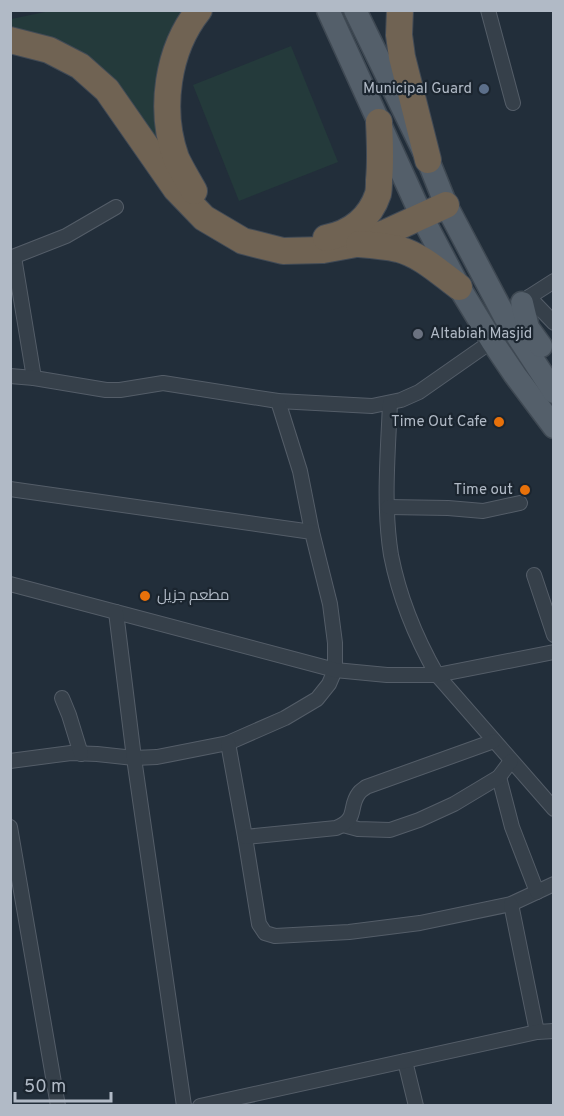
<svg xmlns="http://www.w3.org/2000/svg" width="564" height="1116" font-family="Overpass,Cairo,sans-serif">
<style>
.green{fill:#243a3b}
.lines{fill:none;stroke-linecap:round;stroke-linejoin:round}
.street-casing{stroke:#545d68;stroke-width:16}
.primary-casing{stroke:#3f4953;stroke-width:25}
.highway-casing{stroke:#414a55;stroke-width:28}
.street{stroke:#36404a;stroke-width:14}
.primary{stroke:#545f6a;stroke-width:22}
.highway{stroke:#706353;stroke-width:26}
.service-dot{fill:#5c6f8a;stroke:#1b252f;stroke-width:2}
.worship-dot{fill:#6b7280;stroke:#1b252f;stroke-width:2}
.food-dot{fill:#e8710a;stroke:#1b252f;stroke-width:2}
.labels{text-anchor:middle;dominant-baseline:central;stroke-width:4.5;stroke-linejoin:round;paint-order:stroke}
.poi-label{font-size:15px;fill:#b1bac6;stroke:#1b252f;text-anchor:end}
</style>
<rect width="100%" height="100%" fill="#222e3a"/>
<g class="green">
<polygon points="50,11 199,11 168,108 203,208 107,90 11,40 11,19"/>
<polygon points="291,46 338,162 239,201 193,85"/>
</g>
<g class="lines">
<g class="street-casing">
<g id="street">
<polyline points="488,10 513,103"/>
<polyline points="14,257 34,378"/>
<polyline points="10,258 66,236 116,207"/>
<polyline points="529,297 554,323"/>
<polyline points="516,308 529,297 554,281"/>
<polyline points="10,376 34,378 106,390 120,390 163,383 278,401 372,406 401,400 419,392 492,341"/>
<polyline points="278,401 300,471 312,532"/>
<path d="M390 403C388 453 383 505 391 555 399 596 416 638 437 675L554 809"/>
<polyline points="10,489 312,532 330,604 335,643 335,670 329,684 317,699 285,718 228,743 157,757 134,758 97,754 71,753 10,761"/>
<polyline points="388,507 448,508 483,511 520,503"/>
<polyline points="534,575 554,635"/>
<polyline points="10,584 335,670 387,675 437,675 554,652"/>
<polyline points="116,612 134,758 184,1106"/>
<polyline points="62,698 69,715 81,754"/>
<polyline points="228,743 245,837 259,924 265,933 275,936 349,932 420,923 511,904 554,884"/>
<polyline points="499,777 512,827 537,892"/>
<polyline points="343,825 358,829 390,830 419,820 454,804 499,777 511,761"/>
<polyline points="10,827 58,1106"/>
<path d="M245 837 336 828C359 819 348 807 359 793 361 790 364 789 366 787L494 741"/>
<polyline points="511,904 537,1032"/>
<polyline points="405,1061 416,1106"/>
<polyline points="200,1106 537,1032 554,1031"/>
</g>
</g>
<g class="primary-casing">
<g id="primary">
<polyline points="328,10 422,217 459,287 492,341 515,375 554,427"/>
<polyline points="355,10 428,160 446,205 505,317 554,392"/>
<polyline points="522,303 528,328 541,346"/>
</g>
</g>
<g class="highway-casing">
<g id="highway">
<polyline points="400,10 399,35 402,57 428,160"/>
<polyline points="10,40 49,50 80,66 107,90 176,189 204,218 243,241 283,251 323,250 356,244 387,232 446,205"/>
<path d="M194 191C188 180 181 169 176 158 159 110 167 50 199 10"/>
<path d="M326 238C351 233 370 218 378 194 379 190 379 184 379 180 381 160 380 141 379 122"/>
<path d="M359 244C372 245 385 246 398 249 421 255 440 273 459 287"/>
</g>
</g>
<use href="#street" class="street"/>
<use href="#primary" class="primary"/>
<use href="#highway" class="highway"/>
</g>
<circle class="service-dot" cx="484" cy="89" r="6"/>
<circle class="worship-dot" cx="418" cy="334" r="6"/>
<g class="food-dot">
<circle cx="499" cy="422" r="6"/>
<circle cx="525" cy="490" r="6"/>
<circle cx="145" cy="596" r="6"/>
</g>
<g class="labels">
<g class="poi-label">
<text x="472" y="89">Municipal Guard</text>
<text x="430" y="334" text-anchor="start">Altabiah Masjid</text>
<text x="487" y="422">Time Out Cafe</text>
<text x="513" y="490">Time out</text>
<text x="157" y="596" text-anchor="start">مطعم جزيل</text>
</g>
</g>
<rect width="564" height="1116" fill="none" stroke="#b1bac6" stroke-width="24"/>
<path d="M15 1092v9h96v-9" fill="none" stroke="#b1bac6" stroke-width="3"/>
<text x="24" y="1092" font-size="18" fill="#b1bac6" stroke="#1b252f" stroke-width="4.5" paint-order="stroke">50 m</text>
</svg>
